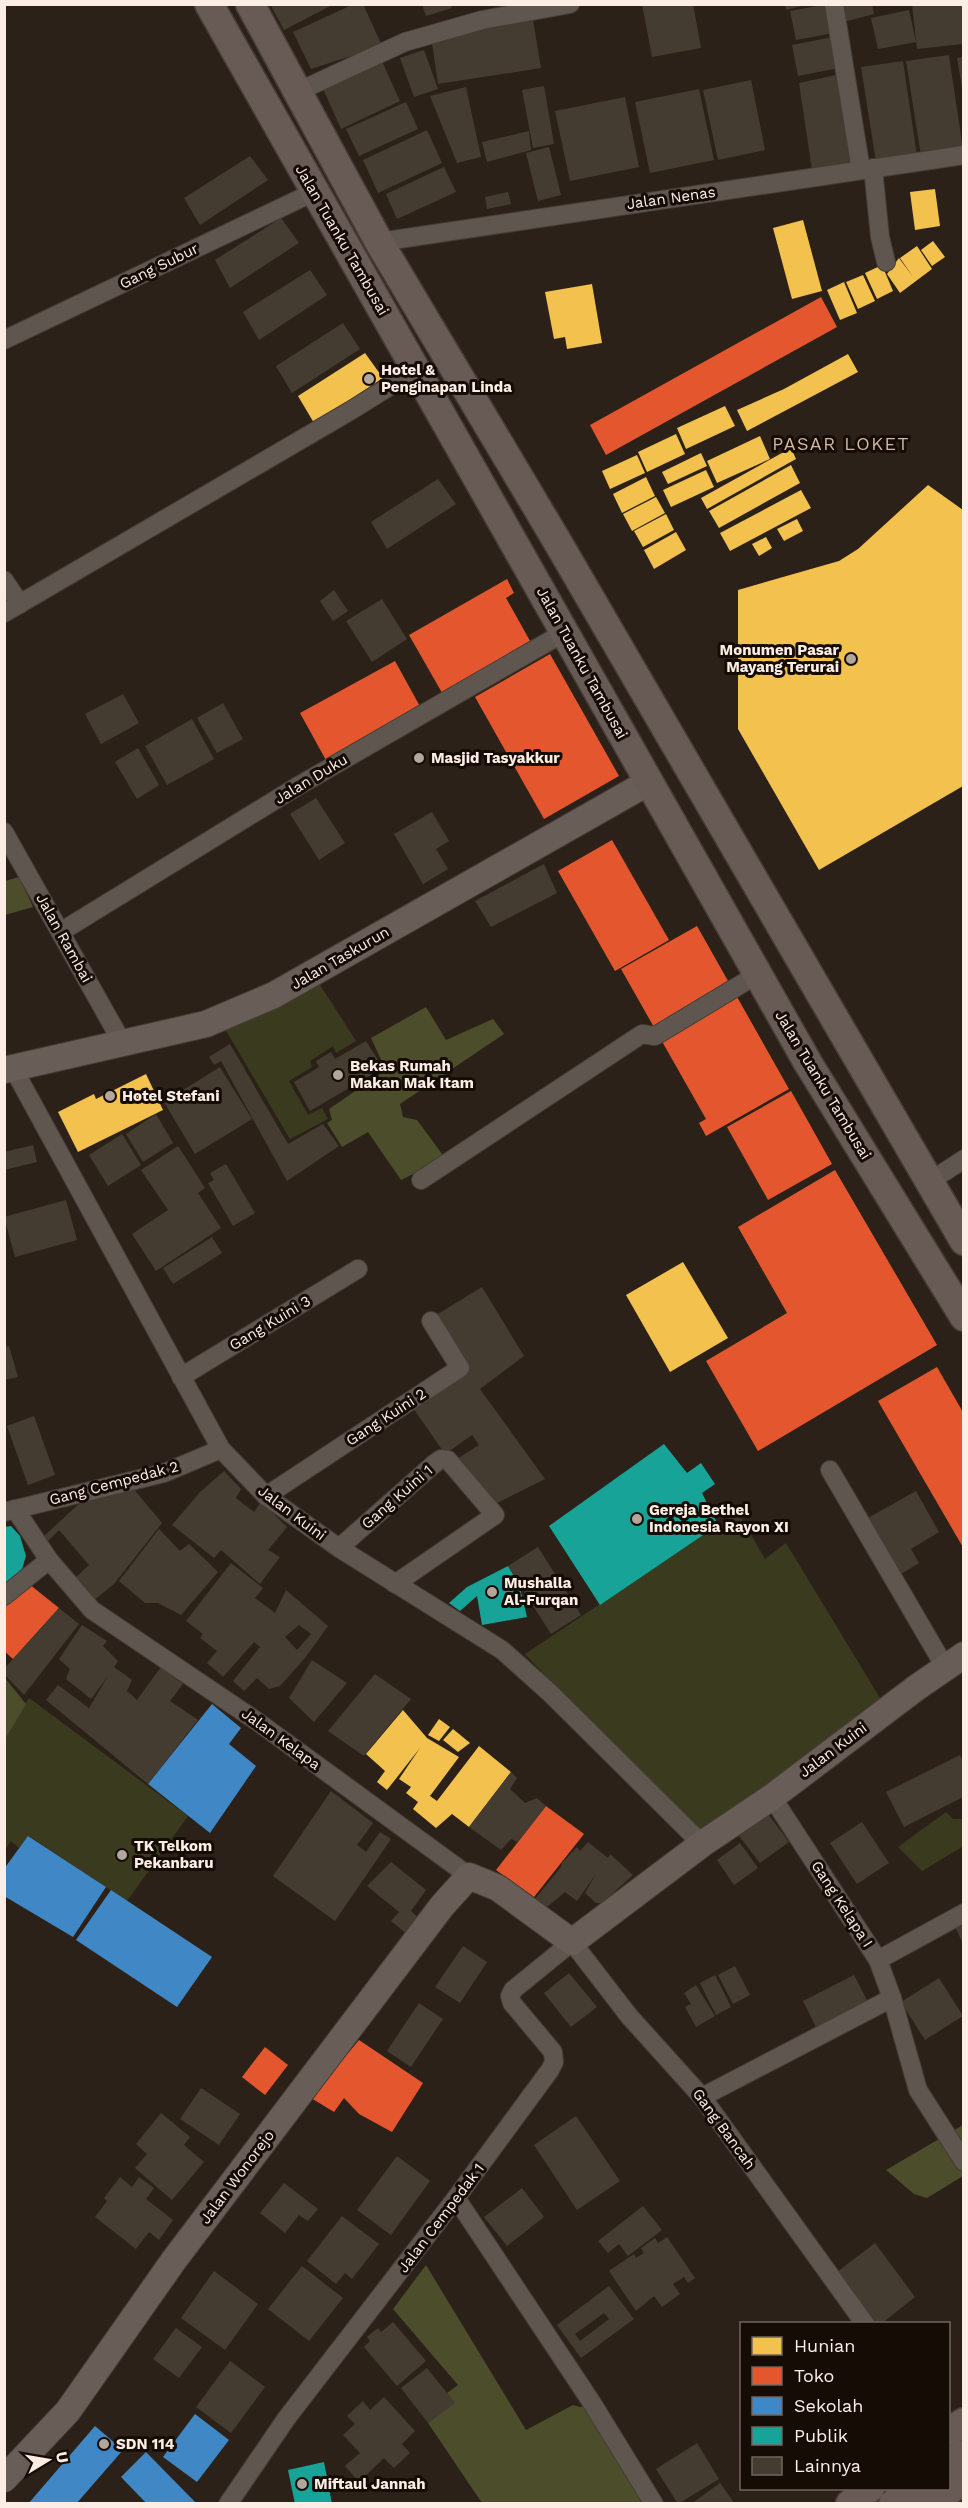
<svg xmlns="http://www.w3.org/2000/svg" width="968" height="2508" font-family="'Work Sans',sans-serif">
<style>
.green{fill:#3a3b1e}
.forest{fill:#4b4d2b}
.homes{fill:#f2c14e}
.shops{fill:#e4572e}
.schools{fill:#3f88c5}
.public{fill:#17a398}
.building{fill:#453c31;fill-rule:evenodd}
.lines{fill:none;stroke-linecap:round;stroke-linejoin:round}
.street-casing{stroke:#463c36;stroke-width:20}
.secondary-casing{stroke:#463c36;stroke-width:28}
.primary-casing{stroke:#463c36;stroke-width:31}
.street{stroke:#5e564f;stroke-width:18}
.secondary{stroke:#695d58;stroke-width:26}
.primary{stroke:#685a55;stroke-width:28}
.poi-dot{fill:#b3a69d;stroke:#150c06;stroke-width:2}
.labels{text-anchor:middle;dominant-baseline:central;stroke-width:6;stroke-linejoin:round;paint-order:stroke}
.street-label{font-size:15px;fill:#fceee4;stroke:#150c06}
.poi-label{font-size:15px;font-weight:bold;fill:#fceee4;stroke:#150c06;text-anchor:start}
.quarter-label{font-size:18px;letter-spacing:1.5px;fill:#d3b8a4;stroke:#150c06}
</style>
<rect width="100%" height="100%" fill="#2c2118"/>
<g class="green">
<polygon points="317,980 356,1041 336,1053 333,1046 310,1061 312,1067 289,1081 308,1115 322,1108 328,1119 290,1139 225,1029"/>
<polygon points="738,1512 765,1559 786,1543 880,1698 766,1788 696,1835 525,1654"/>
<polygon points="29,1698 188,1816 127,1901 29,1836 19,1848 11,1841 6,1848 5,1847 4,1739"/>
<polygon points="946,1812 953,1819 963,1819 963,1849 962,1847 922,1871 898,1847"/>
</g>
<g class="forest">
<polygon points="19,877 33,907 5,915 5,881"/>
<polygon points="426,1007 446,1040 493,1019 504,1034 400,1104 403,1117 417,1120 445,1158 401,1180 368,1132 342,1147 327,1123 332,1120 329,1109 386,1070 371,1038"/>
<polygon points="5,1678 26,1704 5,1739"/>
<polygon points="963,2125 963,2176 927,2198 914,2194 886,2170"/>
<polygon points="426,2265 526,2430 573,2405 580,2407 588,2405 645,2500 640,2504 482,2503 428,2423 454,2403 447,2393 458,2385 393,2309"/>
</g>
<g class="homes">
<polygon points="935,189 940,226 915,230 910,192"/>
<polygon points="803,220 822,291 792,299 773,228"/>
<polygon points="933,241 945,257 932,266 921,250"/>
<polygon points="917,246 932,269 900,293 887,274 899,258 913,277 900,258"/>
<polygon points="882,265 893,291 877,299 865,273"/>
<polygon points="863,275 875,301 858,309 846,282"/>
<polygon points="844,282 857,313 840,320 827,290"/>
<polygon points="592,284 602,343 567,349 565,337 554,339 545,292"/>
<polygon points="365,353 383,378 314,423 298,396"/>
<polygon points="848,354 858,372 747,431 737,410 784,389"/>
<polygon points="725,406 735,426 686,449 677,428"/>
<polygon points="676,434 685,454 647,472 638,452"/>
<polygon points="760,436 770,459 717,483 707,461"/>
<polygon points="791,448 796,459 707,509 701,498"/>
<polygon points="701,453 707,466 668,484 662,472"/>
<polygon points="637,455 645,473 610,489 602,471"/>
<polygon points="791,465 800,483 719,528 709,511"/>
<polygon points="706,470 714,487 671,507 663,490"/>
<polygon points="646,477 655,496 622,513 613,494"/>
<polygon points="928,485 963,510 963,786 819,870 738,729 738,590 839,561 858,549"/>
<polygon points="801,490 811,508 730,551 720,533"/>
<polygon points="656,497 665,513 632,531 623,514"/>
<polygon points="666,514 674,530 643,547 634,531"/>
<polygon points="797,519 803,531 784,541 777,529"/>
<polygon points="676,532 686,550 654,569 644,550"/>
<polygon points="766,537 772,548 759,556 752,544"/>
<polygon points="146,1074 163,1110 78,1152 58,1112 94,1094 96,1099"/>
<polygon points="683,1262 728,1338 670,1372 626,1295"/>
<polygon points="403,1710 427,1738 459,1757 430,1796 437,1801 479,1746 511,1772 469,1827 452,1814 436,1828 413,1809 418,1802 406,1793 411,1787 399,1779 420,1748 387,1790 377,1782 385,1771 366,1754"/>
<polygon points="439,1719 450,1727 439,1741 428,1735"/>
<polygon points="453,1729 470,1743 458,1752 443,1740"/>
</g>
<g class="shops">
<polygon points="821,297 837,327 606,455 590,425"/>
<polygon points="507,579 514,593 506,598 534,648 445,698 409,635"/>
<polygon points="550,654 619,776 544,819 475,697"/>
<polygon points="395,661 422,710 327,762 300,713"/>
<polygon points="612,840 669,940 615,971 558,871"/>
<polygon points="697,926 789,1089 706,1136 699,1123 706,1119 621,969"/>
<polygon points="791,1091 832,1164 768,1200 727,1127"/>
<polygon points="835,1170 937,1345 758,1451 706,1361 787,1313 738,1227"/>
<polygon points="937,1367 964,1414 964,1549 878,1401"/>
<polygon points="29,1584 59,1608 13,1659 4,1651 4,1606"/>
<polygon points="546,1806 584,1834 534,1897 496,1870"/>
<polygon points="359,2040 423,2083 392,2132 359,2114 344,2098 334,2112 311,2098"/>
<polygon points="265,2047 288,2065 265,2095 242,2077"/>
</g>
<g class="schools">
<polygon points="212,1704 241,1728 229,1744 256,1766 210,1833 148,1784"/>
<polygon points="28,1836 106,1887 73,1937 4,1896 4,1869"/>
<polygon points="111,1890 212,1957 177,2007 76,1940"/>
<polygon points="195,2414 229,2440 197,2482 163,2457"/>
<polygon points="95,2426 123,2450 76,2504 28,2504"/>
<polygon points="146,2452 197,2504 147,2504 121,2477"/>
</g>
<g class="public">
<polygon points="664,1444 687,1473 701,1463 715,1484 702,1493 718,1525 600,1605 549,1526"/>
<polygon points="11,1526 20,1536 26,1556 22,1569 4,1586 4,1527"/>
<polygon points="508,1566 519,1584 527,1617 482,1625 477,1596 460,1611 449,1603 467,1587"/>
<polygon points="324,2462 332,2504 295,2504 288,2470"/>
</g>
<g class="building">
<polygon points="270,4 334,4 284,30"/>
<polygon points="354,4 363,4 382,46 311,69 293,32"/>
<polygon points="422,4 450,4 452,8 426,16"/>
<polygon points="642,4 693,4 701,48 652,57"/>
<polygon points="785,4 805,4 805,5 786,10"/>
<polygon points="828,4 834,33 796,40 790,11"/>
<polygon points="842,4 872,4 874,14 844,22"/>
<polygon points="912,4 963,4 963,44 917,49"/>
<polygon points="909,10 916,42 878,49 871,18"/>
<polygon points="533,20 541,68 438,84 431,36"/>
<polygon points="833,37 839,68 798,76 792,45"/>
<polygon points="424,50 438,89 414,97 400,58"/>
<polygon points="949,55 963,150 921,156 906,61"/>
<polygon points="380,57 400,101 341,129 321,84"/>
<polygon points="963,57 963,88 962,88 957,58"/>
<polygon points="903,61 917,156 876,162 861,67"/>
<polygon points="841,74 857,166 812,170 799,83"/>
<polygon points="751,80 765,150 718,160 703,90"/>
<polygon points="544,86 554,144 533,148 522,90"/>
<polygon points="466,87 481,157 457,163 430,96"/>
<polygon points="699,89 714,160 650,173 635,102"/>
<polygon points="625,97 639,167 570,181 555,111"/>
<polygon points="406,102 418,129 359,156 346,129"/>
<polygon points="427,130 442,163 378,193 363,160"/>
<polygon points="529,131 531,150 487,162 482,142"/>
<polygon points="549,147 561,195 538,201 526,153"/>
<polygon points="250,156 268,180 200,225 184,198"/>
<polygon points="444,167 456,192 397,219 386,194"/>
<polygon points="508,192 511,204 487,209 485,197"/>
<polygon points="281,218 299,243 230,288 215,260"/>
<polygon points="310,270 327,295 259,340 243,312"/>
<polygon points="343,323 360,349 292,393 276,366"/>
<polygon points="438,479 456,504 387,549 371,522"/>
<polygon points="334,590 348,611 333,621 320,601"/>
<polygon points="382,599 407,639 372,662 346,621"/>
<polygon points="123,694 139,723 101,744 85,714"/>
<polygon points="223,703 243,739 217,753 197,718"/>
<polygon points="192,719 214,759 167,785 145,746"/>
<polygon points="138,748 159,785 137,799 115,762"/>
<polygon points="316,798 345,843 319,860 290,814"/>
<polygon points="432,812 449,841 436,849 448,869 423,884 394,834"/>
<polygon points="544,864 557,893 491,927 475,901"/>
<polygon points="366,1041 383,1068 310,1111 294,1082 319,1067 316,1061 331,1052 335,1059"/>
<polygon points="230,1044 288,1144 323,1124 339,1146 287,1181 221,1061 214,1065 209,1057"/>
<polygon points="220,1067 252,1119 195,1154 164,1102"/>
<polygon points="156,1114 173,1143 143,1162 126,1134"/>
<polygon points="122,1134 141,1165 108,1186 89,1155"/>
<polygon points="33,1145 37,1162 4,1170 4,1152"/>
<polygon points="178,1146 205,1188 198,1193 221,1228 156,1271 132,1234 168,1210 141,1170"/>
<polygon points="226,1164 255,1213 233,1226 208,1183 214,1180 210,1173"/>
<polygon points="66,1200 77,1240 15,1257 4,1217"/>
<polygon points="212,1237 222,1253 173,1284 163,1268"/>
<polygon points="482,1287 524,1356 480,1389 545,1479 493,1505 457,1459 479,1445 472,1435 445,1454 413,1408 467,1373 433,1317"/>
<polygon points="9,1346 18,1377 4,1380 4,1347"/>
<polygon points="34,1416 55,1475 28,1485 7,1426"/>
<polygon points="224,1471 241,1489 236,1498 254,1512 261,1502 287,1527 268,1550 280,1557 260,1584 221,1550 214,1558 172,1525 200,1492"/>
<polygon points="132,1487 162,1523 114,1584 93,1601 74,1579 89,1565 59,1530 47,1542 43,1537 81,1502"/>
<polygon points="916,1491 939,1532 911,1549 919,1563 901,1574 868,1518"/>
<polygon points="159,1529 180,1551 189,1544 218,1572 181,1615 158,1603 145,1603 119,1581"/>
<polygon points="538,1547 581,1615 551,1634 508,1566"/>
<path d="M231 1563 263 1588 255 1598 275 1613 286 1590 328 1626 305 1658 280 1686 269 1689 257 1678 244 1691 233 1681 260 1647 254 1642 223 1677 207 1663 217 1651 200 1638 203 1634 186 1621ZM299 1625 311 1634 297 1650 285 1637Z"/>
<polygon points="59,1608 79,1624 24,1695 4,1674 4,1669"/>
<polygon points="82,1625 107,1641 103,1646 118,1661 114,1667 132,1680 127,1691 137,1700 161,1667 183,1684 170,1701 198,1720 148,1784 46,1700 58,1685 89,1708 108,1676 91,1699 66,1679 70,1669 59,1659"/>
<polygon points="312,1660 347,1683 314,1722 289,1698"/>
<polygon points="375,1674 411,1699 364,1756 328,1731"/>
<polygon points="960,1755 963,1761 963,1797 904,1827 886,1792"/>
<polygon points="511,1772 517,1778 510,1789 525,1803 537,1798 546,1806 518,1842 511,1839 501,1850 469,1827"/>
<polygon points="331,1791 373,1823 357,1845 366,1852 380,1832 391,1839 335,1921 273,1876"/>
<polygon points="768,1814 789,1842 760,1863 739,1836"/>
<polygon points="862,1822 889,1863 857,1884 830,1843"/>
<polygon points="588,1842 608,1858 610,1854 633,1875 602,1903 596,1903 585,1893 596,1874 577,1901 565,1892 546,1908 535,1899 561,1867 562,1863 577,1847 580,1851"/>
<polygon points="740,1843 758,1868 734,1885 717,1860"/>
<polygon points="391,1862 426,1890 411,1911 422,1921 408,1935 391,1921 399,1912 367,1886"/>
<polygon points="963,1917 963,1944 953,1922"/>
<polygon points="463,1946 487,1962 460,2003 435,1987"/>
<polygon points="735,1966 750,1995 733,2004 718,1975"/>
<polygon points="569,1973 597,2007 571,2027 544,1993"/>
<polygon points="715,1975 731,2007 716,2015 700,1983"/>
<polygon points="854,1975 870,2006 818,2031 803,2001"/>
<polygon points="939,1978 963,2016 925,2040 901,2002"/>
<polygon points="696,1985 715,2016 696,2027 685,2007 691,2004 684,1993"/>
<polygon points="419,2003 443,2019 411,2067 387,2051"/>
<polygon points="201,2088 240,2114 219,2145 180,2119"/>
<polygon points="161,2113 190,2137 184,2145 204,2162 172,2200 135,2168 147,2154 136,2144"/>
<polygon points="576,2116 620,2181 577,2210 534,2145"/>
<polygon points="397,2156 430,2181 391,2235 357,2210"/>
<polygon points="120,2177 132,2187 139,2177 154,2188 146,2199 173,2220 159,2240 149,2232 136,2249 95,2217 107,2201 104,2198"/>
<polygon points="284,2183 318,2209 308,2221 299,2215 285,2233 260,2213"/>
<polygon points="522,2188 544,2217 507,2246 484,2217"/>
<polygon points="643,2206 662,2230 628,2256 619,2244 608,2253 598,2241"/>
<polygon points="342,2216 379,2244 352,2279 345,2273 336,2284 307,2261"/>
<polygon points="667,2237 695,2278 688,2283 684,2277 673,2284 680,2294 662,2307 654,2296 636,2311 609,2271 634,2254 636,2258 644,2253 641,2248 655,2238 658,2243"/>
<polygon points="875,2243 915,2297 881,2324 869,2324 833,2275"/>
<polygon points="302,2266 343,2298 309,2341 268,2309"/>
<polygon points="214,2271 258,2304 225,2350 181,2318"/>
<path d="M609 2286 634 2319 581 2358 557 2325ZM604 2313 609 2319 580 2341 575 2334Z"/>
<polygon points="393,2322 426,2361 397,2386 364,2347 370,2341 367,2337 378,2328 381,2332"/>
<polygon points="176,2328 202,2347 179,2378 153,2359"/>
<polygon points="230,2361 265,2387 231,2433 196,2407"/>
<polygon points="427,2368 455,2403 428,2423 401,2388"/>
<polygon points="384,2397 415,2431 402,2444 410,2453 394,2468 384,2458 359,2482 345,2466 360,2453 343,2435 355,2424 347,2416 363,2401 370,2410"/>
<polygon points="697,2443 719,2479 678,2504 656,2469"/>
<polygon points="720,2483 735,2504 691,2504"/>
</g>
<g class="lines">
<g class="street-casing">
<g id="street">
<polyline points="834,4 861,170"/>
<polyline points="297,92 405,42 482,20 570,4"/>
<polyline points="873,168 880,237 886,262"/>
<polyline points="379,242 964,155"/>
<polyline points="4,340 314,192"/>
<polyline points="4,580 20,604"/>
<polyline points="4,613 350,411 416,370"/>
<polyline points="4,832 123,1044"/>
<polyline points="62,931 298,786 565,632"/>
<polyline points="13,1068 221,1449 266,1496 339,1548 502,1650 550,1693 702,1844"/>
<polyline points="421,1180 642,1034 655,1036 758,974"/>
<polyline points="929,1182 964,1159"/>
<polyline points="181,1377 358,1269"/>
<polyline points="830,1470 945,1667"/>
<polyline points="266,1496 460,1368 431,1321"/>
<polyline points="15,1509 49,1560 92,1610 258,1722 469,1876"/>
<polyline points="4,1512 164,1473 221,1449"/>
<polyline points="339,1548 434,1464 441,1459 448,1460 495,1515 395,1584"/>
<polyline points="4,1596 49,1560"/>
<polyline points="772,1797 878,1960 892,1998 918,2090 964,2162"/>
<polyline points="878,1960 964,1913"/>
<polyline points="702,2097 892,1998"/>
<polyline points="456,2198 592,2403 654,2504"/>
<polyline points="228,2504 286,2419 456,2198 550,2070 554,2062 553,2052 512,2003 510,1996 513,1990 572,1942 629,2016 702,2097 865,2324"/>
</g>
</g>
<g class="secondary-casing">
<g id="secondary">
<polyline points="4,1070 206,1024 274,995 649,782"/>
<polyline points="4,2479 68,2411 174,2260 442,1906 469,1876 498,1888 572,1942 702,1844 772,1797 916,1688 964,1655"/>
</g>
</g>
<g class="primary-casing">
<g id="primary">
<polyline points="209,4 808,1063 964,1317"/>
<polyline points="250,4 379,242 557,541 964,1241"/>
<polyline points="948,2432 964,2422"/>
<polyline points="948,2464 964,2454"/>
<polyline points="850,2504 870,2488"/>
<polyline points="893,2504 914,2488"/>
<polyline points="930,2504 964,2480"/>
</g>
</g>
<use href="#street" class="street"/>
<use href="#secondary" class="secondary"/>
<use href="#primary" class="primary"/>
</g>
<g class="poi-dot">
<circle cx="369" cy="379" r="6"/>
<circle cx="851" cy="659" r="6"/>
<circle cx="419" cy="758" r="6"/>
<circle cx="338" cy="1075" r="6"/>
<circle cx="110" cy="1096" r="6"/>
<circle cx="637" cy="1519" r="6"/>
<circle cx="492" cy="1592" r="6"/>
<circle cx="122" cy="1855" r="6"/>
<circle cx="104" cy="2444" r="6"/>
<circle cx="302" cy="2484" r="6"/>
</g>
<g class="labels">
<g class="street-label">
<text transform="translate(671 198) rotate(-8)">Jalan Nenas</text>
<text transform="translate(342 240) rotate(60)">Jalan Tuanku Tambusai</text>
<text transform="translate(159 266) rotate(-26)">Gang Subur</text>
<text transform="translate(582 663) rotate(61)">Jalan Tuanku Tambusai</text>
<text transform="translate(311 779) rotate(-31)">Jalan Duku</text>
<text transform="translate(64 938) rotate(61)">Jalan Rambai</text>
<text transform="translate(340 958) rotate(-30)">Jalan Taskurun</text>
<text transform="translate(823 1085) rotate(59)">Jalan Tuanku Tambusai</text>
<text transform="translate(270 1323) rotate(-31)">Gang Kuini 3</text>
<text transform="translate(386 1417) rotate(-33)">Gang Kuini 2</text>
<text transform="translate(114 1483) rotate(-15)">Gang Cempedak 2</text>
<text transform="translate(397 1497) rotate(-41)">Gang Kuini 1</text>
<text transform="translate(292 1513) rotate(37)">Jalan Kuini</text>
<text transform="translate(281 1739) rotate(36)">Jalan Kelapa</text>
<text transform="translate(833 1750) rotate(-37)">Jalan Kuini</text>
<text transform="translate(842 1904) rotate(57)">Gang Kelapa I</text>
<text transform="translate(724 2129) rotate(54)">Gang Bancah</text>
<text transform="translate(237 2177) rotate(-53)">Jalan Wonorejo</text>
<text transform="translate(441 2218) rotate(-53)">Jalan Cempedak 1</text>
</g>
<g class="poi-label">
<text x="381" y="370">Hotel &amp;<tspan x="381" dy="17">Penginapan Linda</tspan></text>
<text x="839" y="650" text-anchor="end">Monumen Pasar<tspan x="839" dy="17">Mayang Terurai</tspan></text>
<text x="431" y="758">Masjid Tasyakkur</text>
<text x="350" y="1066">Bekas Rumah<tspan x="350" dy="17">Makan Mak Itam</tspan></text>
<text x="122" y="1096">Hotel Stefani</text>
<text x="649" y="1510">Gereja Bethel<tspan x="649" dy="17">Indonesia Rayon XI</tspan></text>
<text x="504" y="1583">Mushalla<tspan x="504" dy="17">Al-Furqan</tspan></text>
<text x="134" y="1846">TK Telkom<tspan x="134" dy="17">Pekanbaru</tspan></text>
<text x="116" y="2444">SDN 114</text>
<text x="314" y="2484">Miftaul Jannah</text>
</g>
<g class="quarter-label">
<text x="841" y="443">PASAR LOKET</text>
</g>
</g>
<rect width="968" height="2508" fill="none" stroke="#fceee4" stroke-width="12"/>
<rect x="740" y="2322" width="210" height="168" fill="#150c06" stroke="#71665f" stroke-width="1.5"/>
<rect x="752" y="2337" width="30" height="18" fill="#f2c14e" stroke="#71665f" stroke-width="1.5"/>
<text x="794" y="2352" font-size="18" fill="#fceee4">Hunian</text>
<rect x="752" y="2367" width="30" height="18" fill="#e4572e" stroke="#71665f" stroke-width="1.5"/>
<text x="794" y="2382" font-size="18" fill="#fceee4">Toko</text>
<rect x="752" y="2397" width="30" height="18" fill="#3f88c5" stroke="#71665f" stroke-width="1.5"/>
<text x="794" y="2412" font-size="18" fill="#fceee4">Sekolah</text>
<rect x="752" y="2427" width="30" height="18" fill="#17a398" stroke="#71665f" stroke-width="1.5"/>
<text x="794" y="2442" font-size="18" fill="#fceee4">Publik</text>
<rect x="752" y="2457" width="30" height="18" fill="#453c31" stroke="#71665f" stroke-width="1.5"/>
<text x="794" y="2472" font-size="18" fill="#fceee4">Lainnya</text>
<g transform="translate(48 2460) rotate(79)" stroke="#150c06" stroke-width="4.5" paint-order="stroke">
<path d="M0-4.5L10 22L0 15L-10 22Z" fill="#fceee4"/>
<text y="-9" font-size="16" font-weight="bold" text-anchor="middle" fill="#fceee4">U</text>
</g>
</svg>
